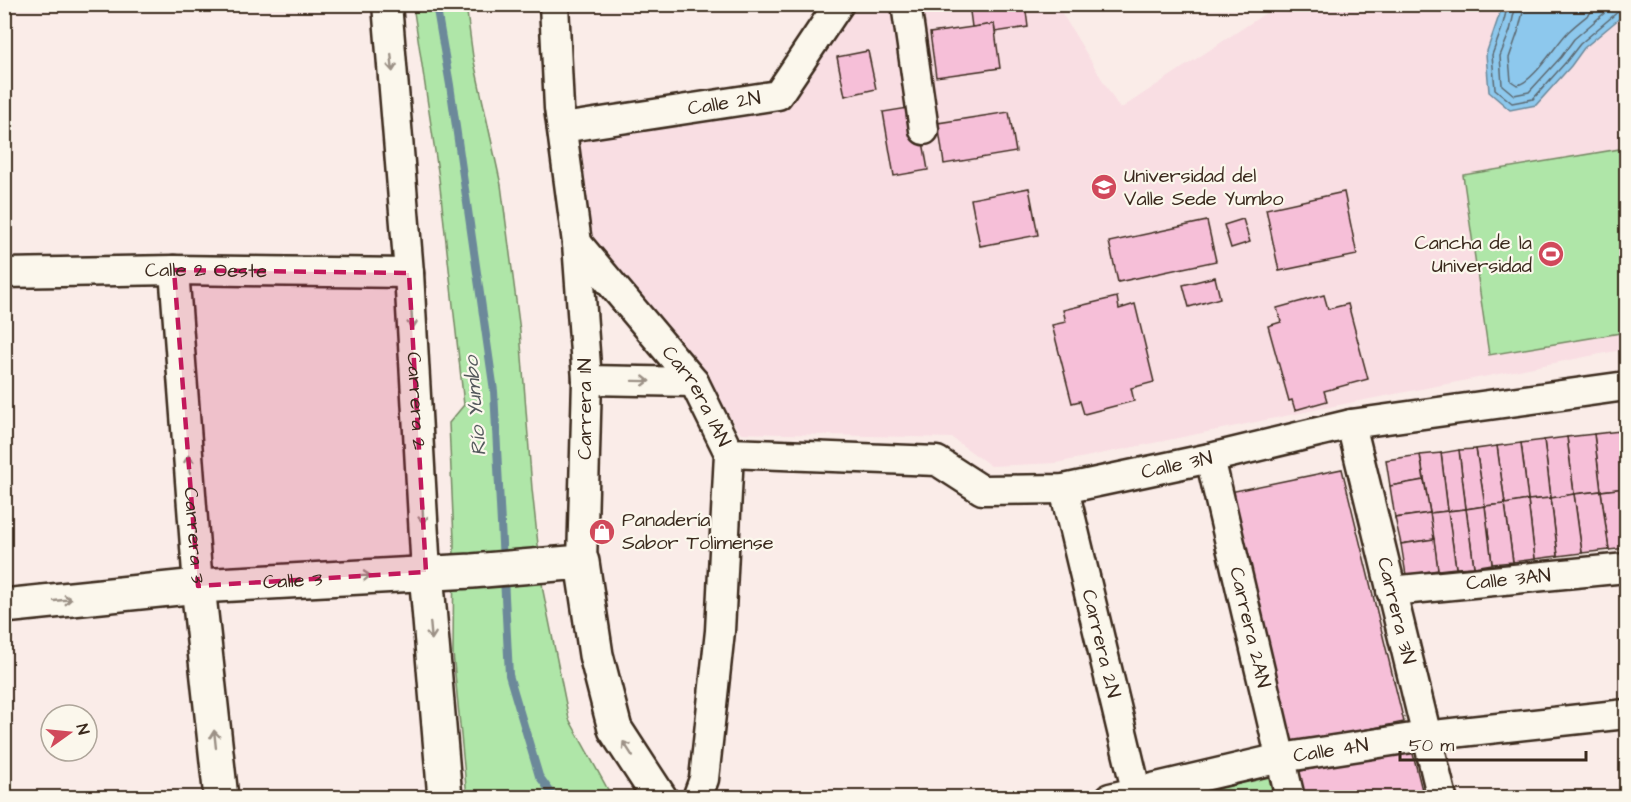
<svg xmlns="http://www.w3.org/2000/svg" width="1631" height="802" font-family="'Architects Daughter',sans-serif">
<style>
.built{fill:#f9dee3}
.green{fill:#afe6a8;stroke:#758863;stroke-width:1.5}
.water{fill:#8dc8ed;stroke:#6c899a;stroke-width:1.5}
.lines{fill:none;stroke-linecap:round;stroke-linejoin:round}
.shore{stroke:#5c6971;stroke-width:1.5}
.stream{stroke:#6c899a;stroke-width:8}
.building{fill:#f6bfd8;stroke:#3b2a1e;stroke-width:1.5}
.minor-casing{stroke:#3b2a1e;stroke-width:33}
.tertiary-casing{stroke:#3b2a1e;stroke-width:38}
.minor{stroke:#fbf7ec;stroke-width:28}
.tertiary{stroke:#fbf7ec;stroke-width:33}
.oneway{stroke:#9b9085}
.marked{fill:#c2185b;fill-opacity:0.2;stroke:#c2185b;stroke-width:4.5;stroke-dasharray:12 8;stroke-linejoin:round}
.labels{text-anchor:middle;dominant-baseline:central;stroke-width:4.5;stroke-linejoin:round;paint-order:stroke}
.street-label{font-size:20px;fill:#3b2a1e;stroke:#fbf7ec}
.poi-label{font-size:20px;fill:#3b2a1e;stroke:#fbf7ec;text-anchor:start}
.water-label{font-size:21px;font-style:italic;fill:#54595c;stroke:#fbf7ec}
</style>
<rect width="100%" height="100%" fill="#faece8"/>
<filter id="ink" filterUnits="userSpaceOnUse"><feTurbulence type="fractalNoise" baseFrequency=".0167" numOctaves="2"/><feDisplacementMap in="SourceGraphic" scale="12" xChannelSelector="R" yChannelSelector="G"/><feConvolveMatrix kernelMatrix="1 2 1 2 8 2 1 2 1" color-interpolation-filters="sRGB"/></filter>
<g filter="url(#ink)">
<polygon class="built" points="861,5 1057,5 1120,109 1278,5 1626,5 1626,349 1344,404 1056,463 991,466 952,438 740,433 703,376 588,238 575,136 780,105 849,8"/>
<g class="green">
<polygon points="413,5 466,5 473,57 501,185 520,331 532,489 543,591 569,719 612,797 467,797 453,653 454,540 449,423 464,405 439,178"/>
<polygon points="1626,148 1626,332 1489,355 1463,175"/>
<polygon points="1270,776 1276,798 1179,798"/>
</g>
<polygon class="water" points="1503,4 1626,5 1626,13 1584,48 1571,66 1536,105 1510,110 1489,92 1486,54"/>
<g class="lines">
<g class="shore">
<polyline points="1508,4 1502,28 1492,55 1495,89 1512,103 1533,99 1566,62 1580,44 1620,10 1626,9"/>
<polyline points="1516,4 1510,31 1500,56 1502,85 1514,95 1529,92 1561,57 1574,39 1615,4"/>
<path d="M1525 4 1518 32 1509 58 1511 81 1517 85C1533 83 1556 44 1568 32 1578 22 1590 14 1601 4"/>
</g>
<g class="stream">
<polyline points="436,4 450,85 494,391 503,562"/>
<polyline points="504,577 509,675 539,776 555,798"/>
</g>
</g>
<g class="building">
<polygon points="969,4 1025,4 1028,27 995,32 994,24 972,27"/>
<polygon points="994,24 1000,68 936,77 930,33"/>
<polygon points="868,51 876,89 845,96 837,57"/>
<polygon points="908,108 922,136 928,170 894,176 883,112"/>
<polygon points="1009,112 1016,152 944,164 938,123"/>
<polygon points="1029,188 1038,235 980,246 971,199"/>
<polygon points="1344,192 1357,255 1279,271 1266,209"/>
<polygon points="1243,219 1250,242 1231,248 1224,225"/>
<polygon points="1207,221 1216,261 1118,282 1109,242"/>
<polygon points="1215,277 1220,298 1189,307 1183,285"/>
<polygon points="1324,295 1328,309 1348,304 1368,379 1324,391 1327,401 1295,410 1292,400 1289,401 1268,326 1281,322 1277,308"/>
<polygon points="1117,297 1119,309 1135,304 1154,382 1131,388 1134,401 1084,414 1080,401 1072,403 1052,325 1066,322 1063,310"/>
<polygon points="1626,430 1626,480 1620,431"/>
<polygon points="1620,431 1626,488 1601,491 1594,434"/>
<polygon points="1594,434 1601,491 1574,494 1567,437"/>
<polygon points="1567,437 1574,494 1551,498 1544,440"/>
<polygon points="1544,440 1551,498 1528,500 1521,443"/>
<polygon points="1521,443 1528,500 1505,504 1497,446"/>
<polygon points="1497,446 1505,504 1485,506 1476,449"/>
<polygon points="1476,449 1485,506 1466,509 1459,450"/>
<polygon points="1459,450 1466,509 1448,511 1441,453"/>
<polygon points="1441,453 1448,511 1430,513 1420,455"/>
<polygon points="1420,455 1424,480 1390,486 1386,460"/>
<polygon points="1342,469 1404,722 1288,745 1225,493"/>
<polygon points="1424,480 1430,513 1395,518 1390,486"/>
<polygon points="1626,488 1626,548 1609,550 1601,491"/>
<polygon points="1601,491 1609,550 1582,553 1574,494"/>
<polygon points="1574,494 1582,553 1558,556 1551,498"/>
<polygon points="1551,498 1558,556 1535,559 1528,500"/>
<polygon points="1528,500 1535,559 1513,562 1505,504"/>
<polygon points="1505,504 1513,562 1492,564 1485,506"/>
<polygon points="1485,506 1492,564 1474,567 1466,509"/>
<polygon points="1466,509 1474,567 1456,568 1448,511"/>
<polygon points="1448,511 1456,568 1438,570 1430,513"/>
<polygon points="1430,513 1434,539 1401,544 1395,518"/>
<polygon points="1434,539 1438,570 1406,575 1401,544"/>
<polygon points="1412,750 1424,798 1302,798 1295,772"/>
</g>
<g class="lines">
<g class="minor-casing">
<g id="minor">
<path id="s1" d="M387 4 409 273 426 572"/>
<polyline points="554,4 559,108 577,243 587,380 582,562"/>
<polyline points="906,4 924,130"/>
<path id="s2" d="M562 128 778 95 839 4"/>
<path id="s3" d="M577 243 694 382 729 453 720 631 704 779 697 798"/>
<path id="s4" d="M174 270 198 586"/>
<path id="s5" d="M4 273 174 270 409 273"/>
<polyline points="587,380 694,382"/>
<path id="s6" d="M1351 424 1442 798"/>
<path id="s7" d="M729 453 937 461 982 490 1064 489 1210 458 1351 424 1626 386"/>
<path id="s8" d="M1210 458 1290 798"/>
<path id="s9" d="M1064 489 1138 798"/>
<path id="s10" d="M1391 591 1626 568"/>
<path id="s11" d="M1110 798 1281 758 1425 736 1626 714"/>
</g>
</g>
<g class="tertiary-casing">
<g id="tertiary">
<polyline points="426,572 445,798"/>
<polyline points="198,586 221,798"/>
<path id="s12" d="M4 606 198 586 472 571 582 562 596 655 615 729 660 798"/>
</g>
</g>
<use href="#minor" class="minor"/>
<use href="#tertiary" class="tertiary"/>
</g>
<defs><path id="oneway-shaft" d="M-6 0H5M1.5-3L5.5 0L1.5 3" fill="none" stroke-width="1.6" stroke-linecap="round" stroke-linejoin="round" transform="scale(1.5)"/></defs>
<g class="oneway">
<use href="#oneway-shaft" transform="translate(392 63) rotate(85)"/>
<use href="#oneway-shaft" transform="translate(412 320) rotate(87)"/>
<use href="#oneway-shaft" transform="translate(641 381) rotate(1)"/>
<use href="#oneway-shaft" transform="translate(189 464) rotate(-94)"/>
<use href="#oneway-shaft" transform="translate(423 515) rotate(87)"/>
<use href="#oneway-shaft" transform="translate(362 576) rotate(-3)"/>
<use href="#oneway-shaft" transform="translate(63 600) rotate(-6)"/>
<use href="#oneway-shaft" transform="translate(431 631) rotate(85)"/>
<use href="#oneway-shaft" transform="translate(215 739) rotate(-96)"/>
<use href="#oneway-shaft" transform="translate(628 749) rotate(-123)"/>
</g>
</g>
<path class="marked" d="M174 270 409 273 426 572 198 586Z"/>
<defs>
<g id="university-disc" transform="scale(1.35)"><circle r="9.5" fill="#d1495b" stroke="#fbf7ec"/><path d="M0-5L7-2L0 1L-7-2ZM-4 1L0 2.5L4 1V4Q0 6-4 4Z" fill="#fff"/></g>
<g id="stadium-disc" transform="scale(1.35)"><circle r="9.5" fill="#d1495b" stroke="#fbf7ec"/><path d="M0-5a6.5 5 0 1 0 0 10a6.5 5 0 1 0 0-10ZM-3.5-1.8h7v3.6h-7Z" fill="#fff"/></g>
<g id="shop-disc" transform="scale(1.35)"><circle r="9.5" fill="#d1495b" stroke="#fbf7ec"/><path d="M-5-2.5h2.3a2.7 3.5 0 0 1 5.4 0H5L5.5 6h-11ZM-1.5-2.5h3a1.5 2.3 0 0 0-3 0Z" fill="#fff"/></g>
</defs>
<g fill-rule="evenodd">
<use href="#university-disc" x="1104" y="187"/>
<use href="#stadium-disc" x="1551" y="254"/>
<use href="#shop-disc" x="602" y="532"/>
</g>
<g class="labels">
<g class="street-label">
<text stroke="none"><textPath href="#s2" startOffset="164">Calle 2N</textPath></text>
<text stroke="none"><textPath href="#s5" startOffset="202">Calle 2 Oeste</textPath></text>
<text stroke="none"><textPath href="#s3" startOffset="195">Carrera 1AN</textPath></text>
<text stroke="none"><textPath href="#s1" startOffset="398">Carrera 2</textPath></text>
<text transform="translate(585 409) rotate(-90)">Carrera 1N</text>
<text stroke="none"><textPath href="#s7" startOffset="459">Calle 3N</textPath></text>
<text stroke="none"><textPath href="#s4" startOffset="266">Carrera 3</textPath></text>
<text stroke="none"><textPath href="#s12" startOffset="290">Calle 3</textPath></text>
<text stroke="none"><textPath href="#s10" startOffset="118">Calle 3AN</textPath></text>
<text stroke="none"><textPath href="#s6" startOffset="192">Carrera 3N</textPath></text>
<text stroke="none"><textPath href="#s8" startOffset="174">Carrera 2AN</textPath></text>
<text stroke="none"><textPath href="#s9" startOffset="159">Carrera 2N</textPath></text>
<text stroke="none"><textPath href="#s11" startOffset="226">Calle 4N</textPath></text>
</g>
<g class="poi-label">
<text x="1124" y="176">Universidad del<tspan x="1124" dy="23">Valle Sede Yumbo</tspan></text>
<text x="1532" y="243" text-anchor="end">Cancha de la<tspan x="1532" dy="23">Universidad</tspan></text>
<text x="622" y="520">Panadería<tspan x="622" dy="23">Sabor Tolimense</tspan></text>
</g>
<g class="water-label">
<text transform="translate(475 406) rotate(-95)">Río Yumbo</text>
</g>
</g>
<rect width="1631" height="802" fill="none" stroke="#fbf7ec" stroke-width="24"/>
<rect x="12" y="12" width="1607" height="778" fill="none" stroke="#3b2a1e" stroke-width="2" filter="url(#ink)"/>
<g transform="translate(69 733) rotate(75)"><circle r="28" fill="#fbf7ec" stroke="#aea59a" stroke-width="1.5"/>
<path d="M0-4.5L10 22L0 15L-10 22Z" fill="#d1495b"/>
<text y="-9" font-size="16" font-weight="bold" text-anchor="middle" fill="#3b2a1e">N</text>
</g>
<path d="M1400 751v9h186v-9" fill="none" stroke="#3b2a1e" stroke-width="3"/>
<text x="1409" y="751" font-size="18" fill="#3b2a1e" stroke="#fbf7ec" stroke-width="4.5" paint-order="stroke">50 m</text>
</svg>
